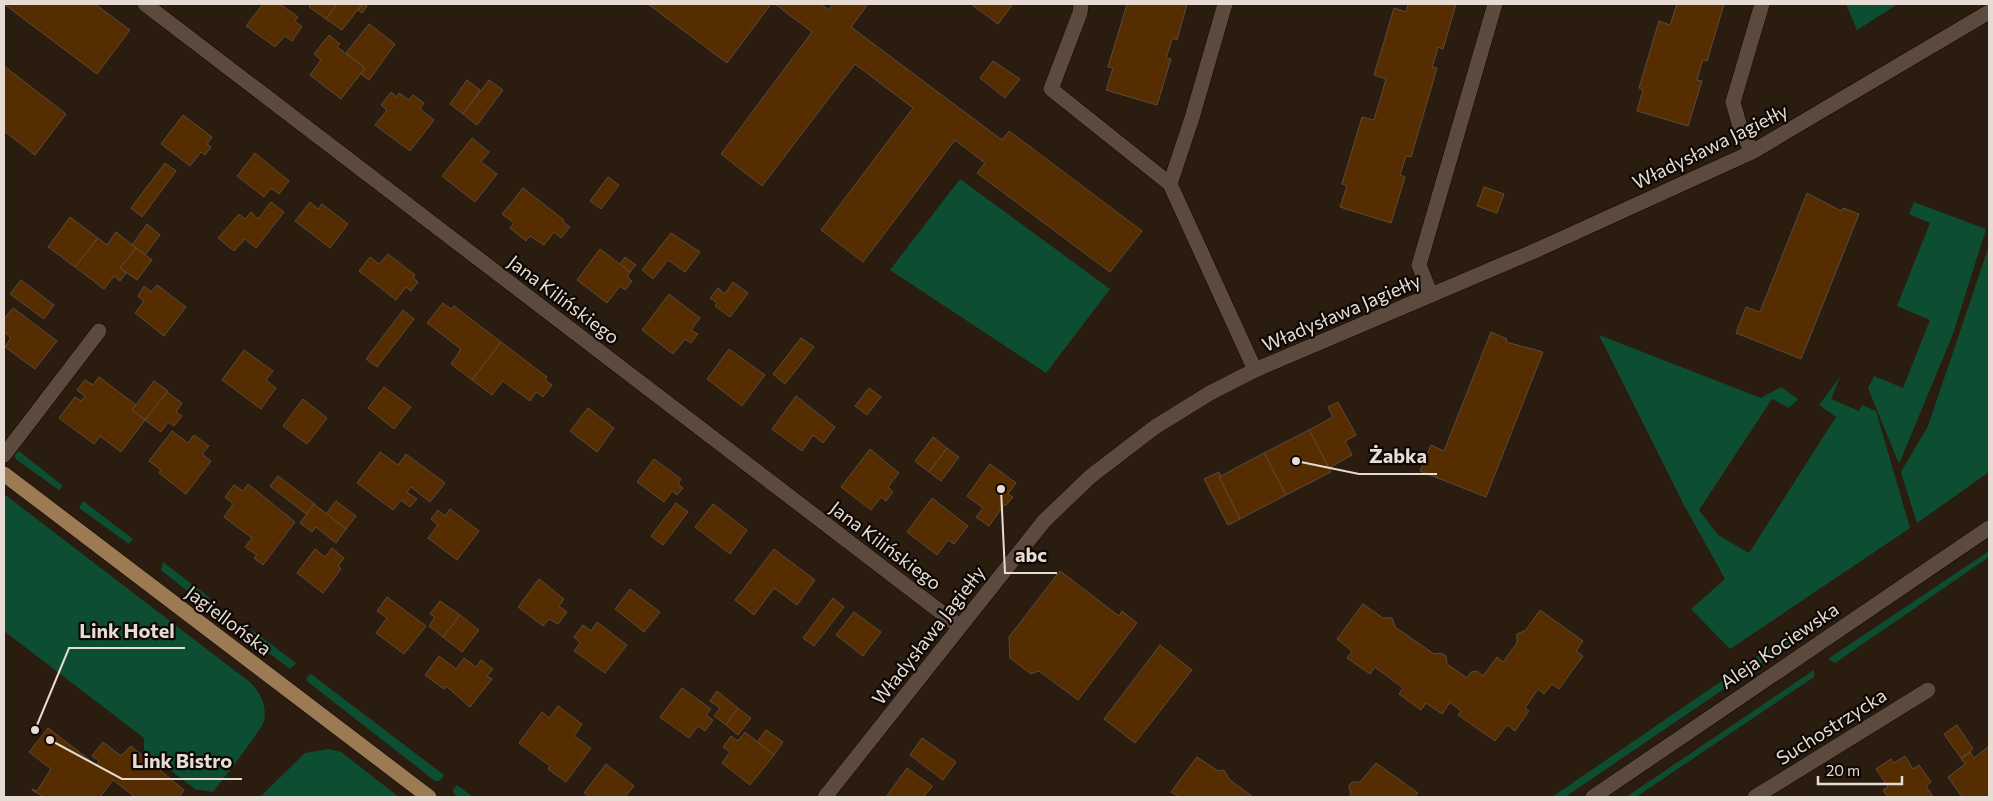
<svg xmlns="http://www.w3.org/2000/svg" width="1993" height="801" font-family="Commissioner,sans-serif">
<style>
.green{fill:#0d4e33}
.building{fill:#562d00;stroke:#5b4b3d}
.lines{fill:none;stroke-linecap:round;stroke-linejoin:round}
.street-casing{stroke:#120600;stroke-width:16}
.secondary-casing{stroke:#120600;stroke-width:16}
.primary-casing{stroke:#120600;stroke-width:16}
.street{stroke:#5b4a3d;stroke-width:15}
.secondary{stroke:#5b4a3d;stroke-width:15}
.primary{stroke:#9c7b54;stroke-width:15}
.labels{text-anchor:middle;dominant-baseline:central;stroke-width:4.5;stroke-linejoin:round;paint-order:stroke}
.street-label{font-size:19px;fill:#e6dcd4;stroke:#0e0804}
.leader{fill:none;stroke:#e6dcd4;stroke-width:2}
.callout-dot{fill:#e6dcd4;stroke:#0e0804;stroke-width:2}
.callout-label{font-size:20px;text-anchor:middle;font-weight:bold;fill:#e6dcd4;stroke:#0e0804;stroke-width:4.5;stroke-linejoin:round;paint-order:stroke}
</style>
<rect width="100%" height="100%" fill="#2a1c0f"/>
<g class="green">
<polygon points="1846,4 1898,4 1857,30"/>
<polygon points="960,179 1110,289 1046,373 890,270"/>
<polygon points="1914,202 1986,229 1953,334 1899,464 1868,388 1874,376 1903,388 1930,320 1897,306 1930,223 1909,214"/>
<polygon points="1989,246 1989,472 1917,523 1901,472 1928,426"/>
<polygon points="1599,335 1761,398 1781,387 1798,399 1789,408 1772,399 1699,510 1718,535 1749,553 1836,417 1819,405 1840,377 1831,399 1859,411 1862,405 1876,411 1910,528 1730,649 1691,609 1725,579 1684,505"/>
<polygon points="19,451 63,486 59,490 17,460 14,456"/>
<path d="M4 494 251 683C261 694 267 706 264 721 262 729 221 782 213 792L195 789 144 750V738L4 631Z"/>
<polygon points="83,501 133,539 129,544 79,508"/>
<polygon points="1989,551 1989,557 1835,663 1828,659"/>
<polygon points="163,562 210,598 202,603 161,570"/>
<polygon points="252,630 296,663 290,669 248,637"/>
<polygon points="1786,637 1796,640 1565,797 1552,797"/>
<polygon points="1814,670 1814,677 1636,797 1626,797"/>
<polygon points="311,674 444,775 440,781 435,781 308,682 306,678"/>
<polygon points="328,749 341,752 399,797 260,797 305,753"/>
<polygon points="457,785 473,797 458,797 454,794 453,790"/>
</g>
<g class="building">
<polygon points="4,4 95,4 130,30 97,74"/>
<polygon points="263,4 280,4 298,17 295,21 302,27 292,41 285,36 275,47 246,26"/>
<polygon points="311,4 337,4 326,19 309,7"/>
<polygon points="337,4 362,4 342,30 326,19"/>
<polygon points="363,4 367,6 362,13 358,10"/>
<polygon points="648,4 771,4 727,63"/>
<polygon points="775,4 820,4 829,10 833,4 868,4 851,27 1002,140 1009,131 1142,231 1110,272 977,173 985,163 955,140 863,262 821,230 913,108 855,64 762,186 721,154 812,32"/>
<polygon points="971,4 1013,4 998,24"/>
<polygon points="1127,4 1187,4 1177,40 1172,38 1170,46 1166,58 1171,59 1157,105 1106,90 1113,68 1108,67"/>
<polygon points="1408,4 1456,4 1443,49 1438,47 1436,55 1432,67 1437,68 1411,157 1406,156 1400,175 1405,177 1391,223 1340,207 1347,186 1342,184 1362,117 1374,120 1386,79 1374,75 1394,8 1406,12"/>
<polygon points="1677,4 1724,4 1707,61 1703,60 1700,69 1697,80 1702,81 1688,126 1637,111 1643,90 1639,88 1659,21 1670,25"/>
<polygon points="369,24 395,44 369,80 361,74 365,68 346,53"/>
<polygon points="329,35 340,44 337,47 365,68 341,99 310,75 321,60 314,54"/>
<polygon points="993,61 1020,79 1005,98 980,78"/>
<polygon points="4,66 66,114 35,155 4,131"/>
<polygon points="467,80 480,90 463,114 450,104"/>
<polygon points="489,80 503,90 477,125 463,114"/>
<polygon points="391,92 397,97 399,93 409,100 413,95 424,103 420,109 434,120 410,151 375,125 387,110 381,105"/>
<polygon points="183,115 212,137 207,144 211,147 205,155 201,152 190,166 161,144"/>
<polygon points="472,138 489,152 481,162 497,174 475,202 442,176"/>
<polygon points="255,153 289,181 279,194 271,188 264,197 237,176"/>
<polygon points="165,163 176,171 142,217 131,208"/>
<polygon points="608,177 619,185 601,209 590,201"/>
<polygon points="1484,187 1504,194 1497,213 1477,206"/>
<polygon points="523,188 564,220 563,222 570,227 561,238 554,232 544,245 530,236 526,241 510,228 514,223 502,214"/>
<polygon points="1807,193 1841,211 1843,208 1859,214 1801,359 1736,333 1746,307 1760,312"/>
<polygon points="271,202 284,212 256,248 245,239 234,251 218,238 239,214 245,219 251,212 258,219"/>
<polygon points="310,202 318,209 322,204 348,224 330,248 295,221"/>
<polygon points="70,217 98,238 75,267 48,247"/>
<polygon points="147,224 160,235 145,255 132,245"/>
<polygon points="116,232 136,248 120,268 126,273 120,281 114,276 104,289 75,267 98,238 107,245"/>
<polygon points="671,233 700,252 685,272 668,260 653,279 642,270"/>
<polygon points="136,248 152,260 137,280 120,268"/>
<polygon points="600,249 630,272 627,277 632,281 625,290 620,286 607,303 577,280"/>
<polygon points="388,254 415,275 413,278 418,282 411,291 406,287 396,300 359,271 370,257 379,264"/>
<polygon points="625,257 636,265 630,272 620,264"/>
<polygon points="21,280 54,305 44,319 10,294"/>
<polygon points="733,282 748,293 730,317 715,306 717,303 710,298 718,288 725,294"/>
<polygon points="157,285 186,307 164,336 135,313 144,301 138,296 144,286 151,292"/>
<polygon points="669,294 700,318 691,330 698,334 691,343 685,339 673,354 642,330"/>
<polygon points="443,303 451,309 454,306 501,342 472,380 451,364 461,349 427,323"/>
<polygon points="13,308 57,341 35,369 5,347 11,338 4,332 4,319"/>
<polygon points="403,310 414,319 377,367 366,359"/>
<polygon points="1491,332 1507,339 1506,342 1543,352 1486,497 1420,471 1431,445 1444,451"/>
<polygon points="801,338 814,347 785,384 773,374"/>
<polygon points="501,342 547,377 545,380 552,385 543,397 536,392 530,401 503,381 492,395 472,380"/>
<polygon points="729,349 765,375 742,406 707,379"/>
<polygon points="244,350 273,371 266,380 276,388 261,409 222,380"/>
<polygon points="99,377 136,405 132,410 145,420 121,452 100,436 94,444 59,418 75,397 81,401 85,396 77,390 85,380 93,385"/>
<polygon points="154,381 168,391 145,420 132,410"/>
<polygon points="384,387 411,407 394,429 368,408"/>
<polygon points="869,388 881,397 867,415 855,406"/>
<polygon points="167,392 182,403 176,412 182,416 174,426 168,422 161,432 145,420"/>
<polygon points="796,396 835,427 823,443 813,435 802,451 772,429"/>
<polygon points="303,399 327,418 307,444 283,426"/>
<polygon points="1338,402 1356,435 1345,441 1352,455 1329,468 1309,430 1333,417 1328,407"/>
<polygon points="588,408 614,428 597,452 570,431"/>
<polygon points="1309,430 1331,472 1286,495 1264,453"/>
<polygon points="172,431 188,443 194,435 209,446 202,454 211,461 186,494 159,473 161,470 149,461"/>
<polygon points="933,437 947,448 929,472 915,461"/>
<polygon points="947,448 959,457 941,481 929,472"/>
<polygon points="870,449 899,473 888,487 893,492 886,501 881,497 871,510 841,487"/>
<polygon points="380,452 398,465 406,454 445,483 430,502 411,487 407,492 417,499 410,507 401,500 393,510 357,483"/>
<polygon points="1264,453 1286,495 1240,519 1219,477"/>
<polygon points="654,459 681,479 678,484 683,488 677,495 672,491 664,502 637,482"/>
<polygon points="990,464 1016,483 1008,494 1013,497 1006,505 1004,505 989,526 976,517 983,508 967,496"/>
<polygon points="1219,472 1221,476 1219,477 1240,519 1228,525 1204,479"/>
<polygon points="278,476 315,504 306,514 270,486"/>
<polygon points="248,484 295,522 263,565 254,558 257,555 245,547 252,538 224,517 233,504 225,497 234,485 243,491"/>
<polygon points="932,498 968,526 954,544 948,540 937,555 907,532"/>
<polygon points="336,501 356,516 346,529 326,514"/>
<polygon points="676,503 688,512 663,545 651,536"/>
<polygon points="314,504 346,529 336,543 316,527 312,532 300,523"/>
<polygon points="713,504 747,530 730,554 695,527"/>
<polygon points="450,509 479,531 457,560 428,538 438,525 431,519 438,510 445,516"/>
<polygon points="332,548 344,558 338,566 341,569 323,593 297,573 315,549 325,557"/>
<polygon points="774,549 815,580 797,605 774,588 754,615 735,600"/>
<polygon points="1060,571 1119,616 1122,611 1137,623 1078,700 1039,671 1031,674 1010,658 1009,637"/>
<polygon points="539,579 564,599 559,606 567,612 558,624 549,619 543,626 518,607"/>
<polygon points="630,589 660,612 644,632 615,609"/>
<polygon points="387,597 426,626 404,654 376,633 387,618 377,611"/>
<polygon points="833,598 844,607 814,646 803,638"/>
<polygon points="440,601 460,615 443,637 429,626 435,617 430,614"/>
<polygon points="1363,604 1383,618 1392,618 1395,627 1434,654 1441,653 1446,656 1447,664 1467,678 1471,672 1477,671 1483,676 1497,657 1503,662 1517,643 1517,634 1526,630 1540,610 1583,641 1576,651 1583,656 1559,689 1552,684 1544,694 1538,689 1525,708 1529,711 1515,731 1507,725 1495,741 1458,715 1461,711 1450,702 1442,714 1426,703 1421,710 1399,694 1403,688 1375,667 1370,674 1347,658 1352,651 1337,639"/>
<polygon points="854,612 881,632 863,656 836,635"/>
<polygon points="460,615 479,630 462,652 443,637"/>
<polygon points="597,622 627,645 605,673 574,651 580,643 574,637 583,625 591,631"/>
<polygon points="1160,645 1192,670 1135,743 1104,719"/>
<polygon points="439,656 456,669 464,658 476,667 481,660 493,669 487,676 492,679 470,707 446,686 444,689 425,675"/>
<polygon points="682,688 711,709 706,715 713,720 705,731 698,726 689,738 660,717"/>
<polygon points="717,691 738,708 726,725 714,716 720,708 710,701"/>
<polygon points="558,706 582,724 574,736 591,748 566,782 548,769 550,766 519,743 542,712 549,718"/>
<polygon points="738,708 751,718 738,735 726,725"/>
<polygon points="1957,725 1973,749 1961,758 1944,734"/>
<polygon points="48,728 96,765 99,761 92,756 103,742 121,756 131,746 184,790 179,797 135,797 113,780 100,797 44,797 32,790 32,789 37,791 51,769 29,752"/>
<polygon points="766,730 783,742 774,755 757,742"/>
<polygon points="745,732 774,755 750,785 722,763 730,752 723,747 731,736 738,741"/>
<polygon points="922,738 956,762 943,780 910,755"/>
<polygon points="1989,746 1989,797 1962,797 1948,777 1965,764 1961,759 1970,752 1974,758"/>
<polygon points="1905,756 1913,769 1919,765 1931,782 1926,786 1933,797 1888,797 1883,790 1888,787 1876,769 1891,759 1894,763"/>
<polygon points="1197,757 1218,771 1224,770 1230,780 1253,797 1179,797 1171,792"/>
<polygon points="1376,763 1418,793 1415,797 1349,797 1351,794 1349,786 1352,782 1360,782"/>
<polygon points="606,764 634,786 625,797 590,797 584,793"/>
<polygon points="907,768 932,786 932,787 923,797 886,797"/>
</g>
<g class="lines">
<g class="street-casing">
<g id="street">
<polyline points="145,4 959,626"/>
<polyline points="1081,4 1080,13 1051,89 1170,184 1255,370"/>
<polyline points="1752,152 1740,127 1733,102 1762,4"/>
<polyline points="1170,184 1192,118 1225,4"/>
<polyline points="1431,295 1419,265 1495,4"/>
<polyline points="4,455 99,331"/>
<polyline points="825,797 1044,521 1091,476 1155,427 1210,393 1255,370 1539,249 1752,152 1989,12"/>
<polyline points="1755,797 1928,690"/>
</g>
</g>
<g class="secondary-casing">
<polyline id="secondary" points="1593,797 1989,528"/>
</g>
<g class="primary-casing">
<polyline id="primary" points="4,474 429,797"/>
</g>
<use href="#street" class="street"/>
<use href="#secondary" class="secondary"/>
<use href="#primary" class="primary"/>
</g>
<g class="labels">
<g class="street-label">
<text transform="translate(1710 146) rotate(-26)">Władysława Jagiełły</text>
<text transform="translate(564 299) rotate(37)">Jana Kilińskiego</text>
<text transform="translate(1341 312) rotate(-23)">Władysława Jagiełły</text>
<text transform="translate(886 545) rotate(37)">Jana Kilińskiego</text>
<text transform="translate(229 620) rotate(37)">Jagiellońska</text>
<text transform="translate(928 635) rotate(-52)">Władysława Jagiełły</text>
<text transform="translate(1779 645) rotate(-34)">Aleja Kociewska</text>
<text transform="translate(1831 726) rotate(-32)">Suchostrzycka</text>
</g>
</g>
<path class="leader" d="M1296 461L1359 474H1437M1001 489L1005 573H1057M35 730L69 648H185M50 740L122 779H242"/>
<g class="callout-dot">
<circle cx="1296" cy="461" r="5"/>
<circle cx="1001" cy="489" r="5"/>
<circle cx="35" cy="730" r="5"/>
<circle cx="50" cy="740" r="5"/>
</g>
<g class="callout-label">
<text x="1398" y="463">Żabka</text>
<text x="1031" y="562">abc</text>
<text x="127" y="638">Link Hotel</text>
<text x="182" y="768">Link Bistro</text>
</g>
<rect width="1993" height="801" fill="none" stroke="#e6dcd4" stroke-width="10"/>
<path d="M1818 776v8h84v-8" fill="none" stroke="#e6dcd4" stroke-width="2.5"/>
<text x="1826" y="776" font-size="15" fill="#e6dcd4" stroke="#0e0804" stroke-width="4" paint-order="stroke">20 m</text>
</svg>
